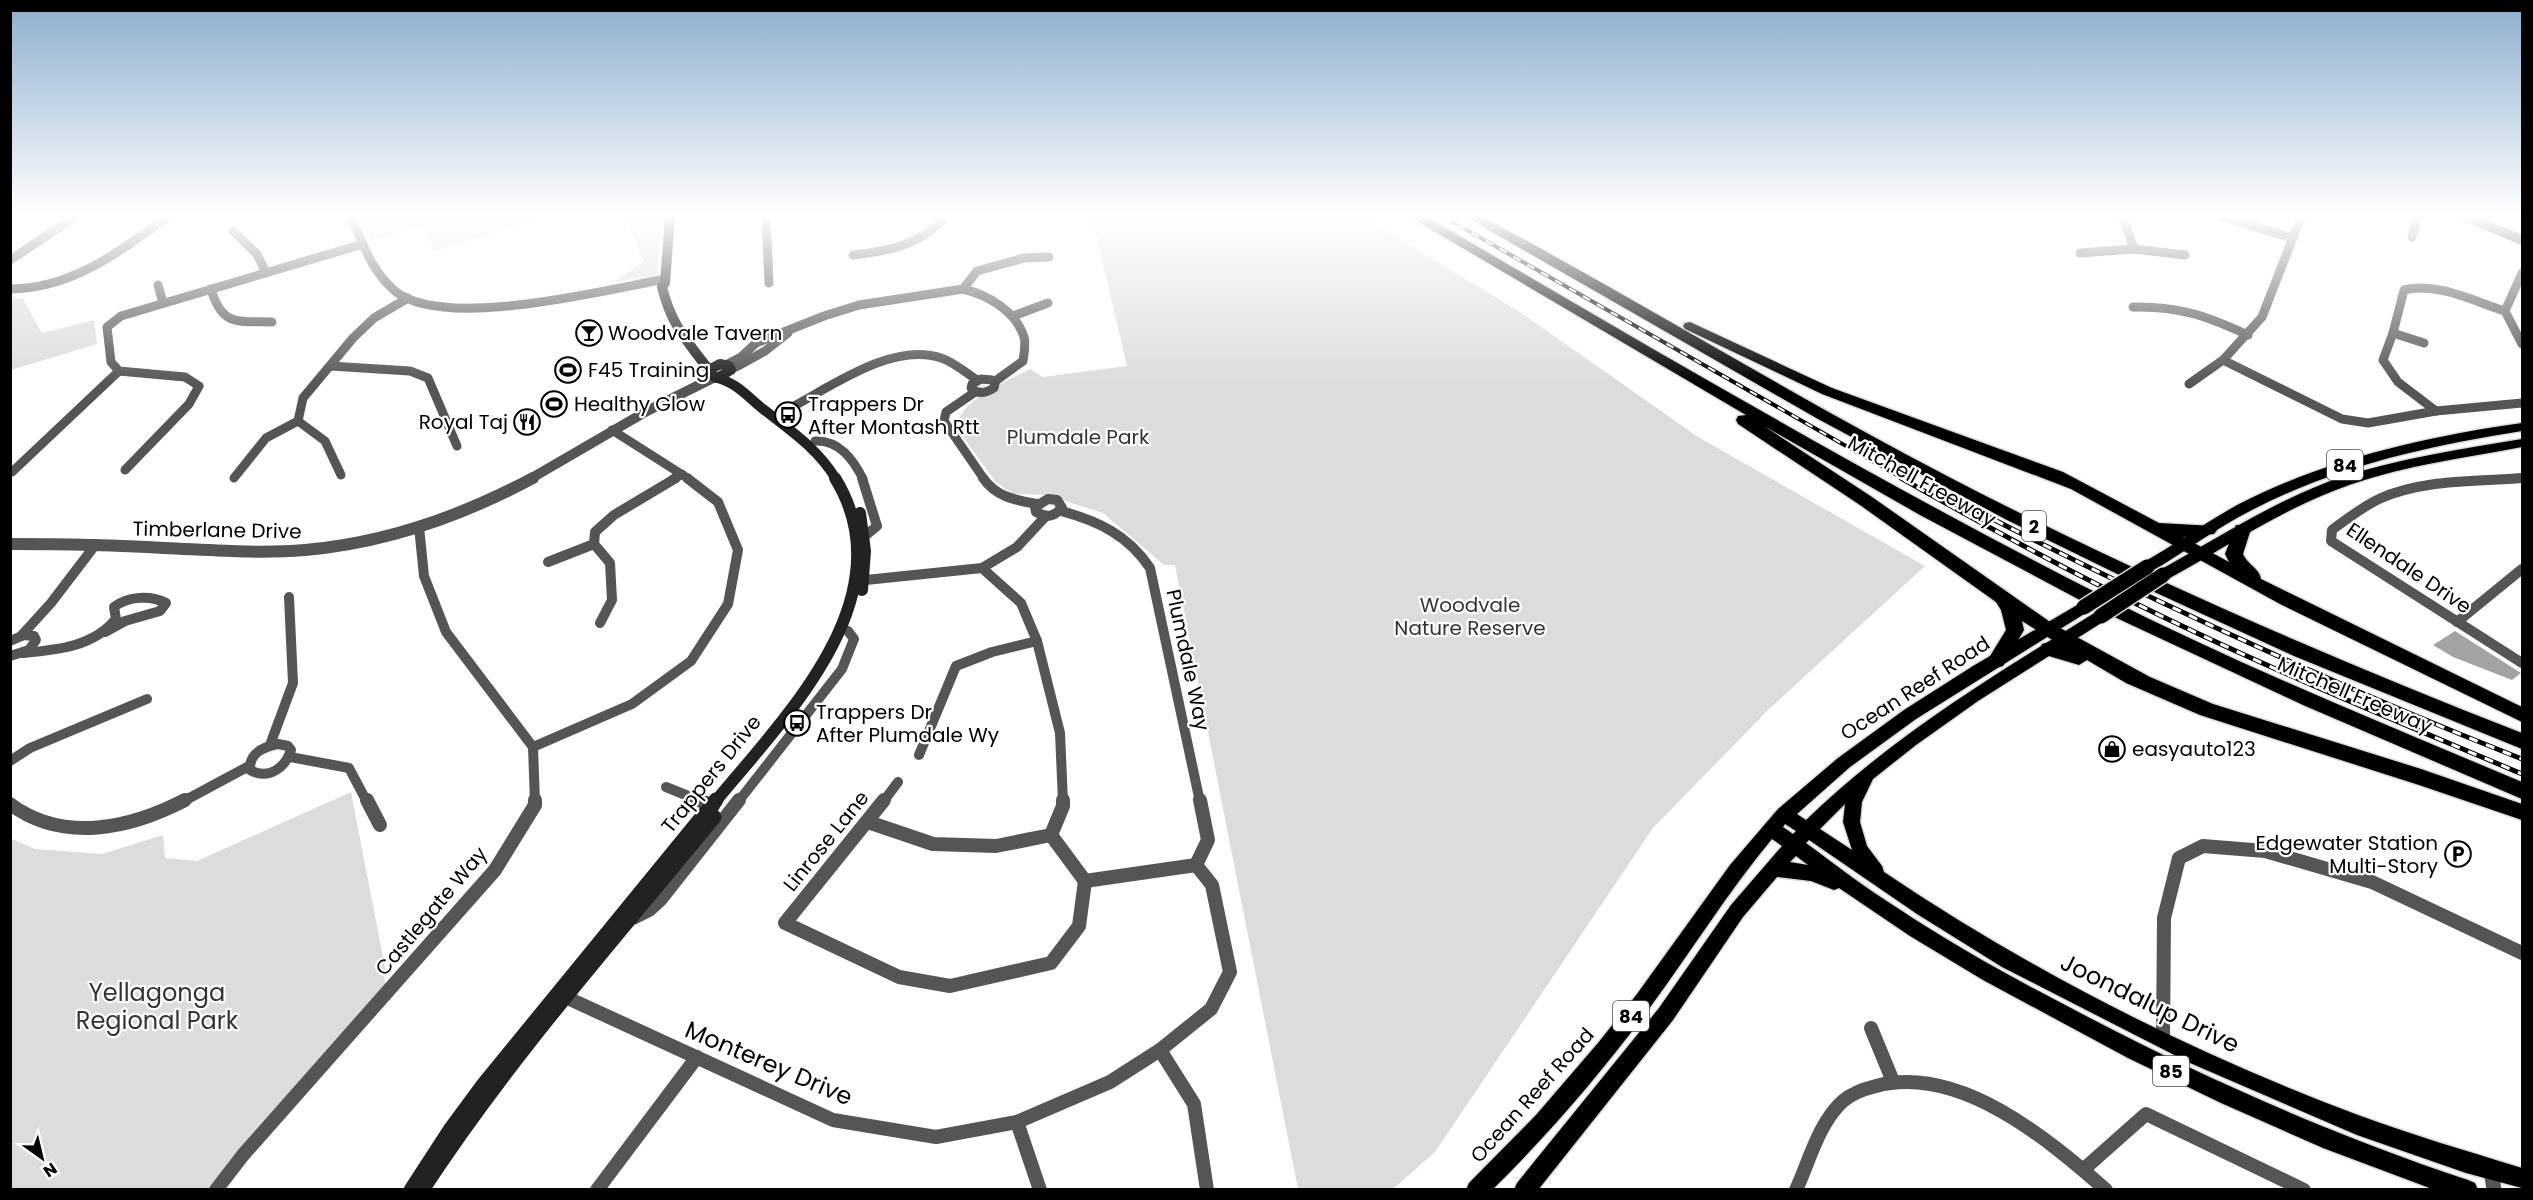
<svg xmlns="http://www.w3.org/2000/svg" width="2533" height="1200" font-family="Poppins,sans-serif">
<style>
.green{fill:#dcdcdc}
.water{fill:#a3a3a3}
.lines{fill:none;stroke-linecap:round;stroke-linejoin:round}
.primary-casing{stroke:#dbdbdb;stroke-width:3}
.motorway-casing{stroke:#dbdbdb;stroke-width:3}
.minor-far2{stroke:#555;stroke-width:9}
.minor-far1{stroke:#555;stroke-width:10}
.minor{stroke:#555;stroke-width:14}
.tertiary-far2{stroke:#555;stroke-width:10}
.tertiary-far1{stroke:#555;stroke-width:12}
.tertiary{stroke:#555;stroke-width:15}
.secondary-far2{stroke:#222;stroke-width:10}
.secondary-far1{stroke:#222;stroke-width:12}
.secondary{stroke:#222;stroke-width:15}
.primary{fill:#000;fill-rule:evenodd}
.motorway{fill:#000;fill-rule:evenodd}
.rail-far1-casing{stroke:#000;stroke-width:4}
.rail-casing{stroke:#000;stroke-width:5}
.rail-far1{stroke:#fff;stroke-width:2;stroke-dasharray:8;stroke-linecap:butt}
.rail{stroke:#fff;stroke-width:3;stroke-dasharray:9;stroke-linecap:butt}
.primary-bridge-casing{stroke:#dbdbdb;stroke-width:18;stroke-linecap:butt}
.primary-bridge{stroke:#000;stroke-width:15}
.labels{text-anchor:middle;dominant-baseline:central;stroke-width:4.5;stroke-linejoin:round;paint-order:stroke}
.shield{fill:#fff;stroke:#4c4c4c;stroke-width:1.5}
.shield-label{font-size:18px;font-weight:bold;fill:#000}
.poi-label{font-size:20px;fill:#000;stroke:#fff;text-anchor:start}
.park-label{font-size:20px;fill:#333;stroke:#fff}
.street-label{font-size:20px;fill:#000;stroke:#fff}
.near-park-label{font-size:24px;fill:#333;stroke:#fff}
.near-street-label{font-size:24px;fill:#000;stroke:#fff}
</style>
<rect width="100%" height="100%" fill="#fff"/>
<g class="green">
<polygon points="364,217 546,217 435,251 423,226 371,241"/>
<polygon points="625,217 661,217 657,275 614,282 644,261"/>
<path d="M1092 217H1364L1520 312 1698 437 1925 566 1769 709 1653 828 1435 1152 1393 1189H1298L1175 565H1164L1103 513 1046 495 1013 494 996 482 957 429C956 401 1008 381 1030 369L1043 377 1127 366Z"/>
<polygon points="11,297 23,299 42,333 94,320 97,344 11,370"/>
<polygon points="351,792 386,973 384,976 387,991 216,1189 11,1189 10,838 35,849 102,854 163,835 165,858 197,861"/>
</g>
<polygon class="water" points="2455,631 2521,673 2512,680 2453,657 2433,645"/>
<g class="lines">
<g class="primary-casing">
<g id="primary">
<path d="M2522 423V431C2428 446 2336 466 2250 511 2216 528 2185 552 2152 571L2147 572 2140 567 2142 563C2175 545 2206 522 2239 504 2327 459 2424 437 2522 423Z"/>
<path d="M2522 439V447C2465 458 2407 465 2352 484 2287 506 2228 546 2168 579H2158L2156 575 2158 571C2218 538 2277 499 2342 477 2401 458 2461 449 2522 439Z"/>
<path d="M2084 601 2089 603 2092 607 2089 611 1916 719 1850 767 1797 814 1806 820C1894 735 1993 676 2096 612H2106L2109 616 2106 620 1978 701 1916 745 1873 779 1862 802 1860 822 1867 846 1882 866 1884 872C2031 971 2192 1053 2358 1115 2412 1135 2467 1151 2522 1168V1188L2466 1173 2357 1135 2190 1063 2002 967 1917 914 1809 840 1806 843C1837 866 1867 889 1899 909 1959 949 2024 984 2088 1017 2211 1081 2336 1136 2468 1180L2475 1183 2478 1190H2435L2323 1148 2221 1103 2128 1058 1983 980 1910 936 1839 888 1834 890 1811 881 1777 877 1743 917 1673 1020 1538 1190H1514L1517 1183 1659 1008 1731 905 1782 846 1772 839C1728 892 1692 950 1651 1006 1603 1071 1550 1133 1492 1190H1466L1469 1183 1536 1115 1598 1043 1637 994 1730 865 1778 809 1838 758 1904 710 1973 666ZM1845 804 1843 822 1852 850 1820 829ZM1785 824 1796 831 1793 834 1783 827ZM1796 856 1808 865 1790 862Z"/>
</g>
</g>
<g class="motorway-casing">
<g id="motorway">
<path d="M1410 217H1427C1650 347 1872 479 2103 596 2239 665 2382 723 2522 782V799L2303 705 2093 607 1920 515 1764 426 1872 497 2053 624 2150 677 2213 704 2421 769 2522 804V820L2419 785 2200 715 2126 683 2087 660 2079 665 2042 654 2040 649 2042 644 2049 642 2062 646 2022 621 2024 630 2003 666 1996 668 1989 666 1987 661 2006 630 2001 610 1996 602 1860 505 1738 424 1736 420 1738 416 1746 415Z"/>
<path d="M1466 217H1483C1639 301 1790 394 1947 476 2134 573 2327 657 2522 733V749L2294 656 2150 590 2007 520 1818 419Z"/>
<path d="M1690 322 1832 388 2063 472 2159 523 2214 526 2217 530 2214 534 2183 537 2229 562 2225 554 2236 525H2248L2251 529 2243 554C2247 564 2260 569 2261 579L2522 707V722L2280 604 2071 489 1822 394 1685 329 1683 326 1685 323Z"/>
</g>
</g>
<g class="minor-far2">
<path d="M351 217C363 244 372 272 395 291 444 331 604 290 665 279"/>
<polyline points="766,217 769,283"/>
<polyline points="2123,217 2134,249"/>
<polyline points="2223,217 2293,238"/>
<polyline points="233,231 257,254 266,273"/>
<polyline points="2412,237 2418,217"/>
<polyline points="2080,253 2134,249 2185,255"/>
<path d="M853 255C888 251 917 246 943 220L942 217"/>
<polyline points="10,260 75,217"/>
<polyline points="2522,273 2505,311 2522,344"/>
<polyline points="158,285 163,303"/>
<path d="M10 289C72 289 120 251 168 217"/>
<path d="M211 289C222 327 238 321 272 322"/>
<polyline points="963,289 977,271 1024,258 1049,257"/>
<path d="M2133 307C2179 306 2207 316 2248 335"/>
<polyline points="1013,316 1048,303"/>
<polyline points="2393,333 2424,343"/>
<polyline points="2223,360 2342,419 2368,423 2436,411 2522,403"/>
<path d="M726 365 741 357 756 343 824 316 859 305 963 289C988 295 1016 311 1024 337 1026 344 1024 354 1023 361L994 382"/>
<polyline points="330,366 410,371 428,378 457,446"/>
<polyline points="736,367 765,351 788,333"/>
<path d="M981 379 992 380 995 384 994 388C986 393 978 395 971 388L972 384Z"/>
<polyline points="2189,384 2223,360 2262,317 2301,217"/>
<polyline points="975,392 946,412 944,421 984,479"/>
<path d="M794 406C835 384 894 342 941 358 954 362 966 373 977 380"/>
<path d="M2436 411 2398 382 2383 360 2393 333 2404 290C2438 282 2473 301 2505 311"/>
<polyline points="612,430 689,479"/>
<path d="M815 441C839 440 853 459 863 479"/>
<polyline points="125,470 189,404 199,386 185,377 119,371 111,362 107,327 121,316 363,244"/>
<polyline points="12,472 119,371"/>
<polyline points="341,475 325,441 298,421 303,398 353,338 374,318 408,298"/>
<polyline points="234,478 266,438 298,421"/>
<polyline points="673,479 682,474"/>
<polyline points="2508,479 2522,478"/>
</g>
<g class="minor-far1">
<polyline points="862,478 877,526 865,536"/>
<path d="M983 478C996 497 1015 500 1037 504"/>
<path d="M2522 478C2476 482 2422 479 2379 499 2362 507 2347 519 2332 530L2331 541 2522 663"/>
<path d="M1048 499 1057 500 1062 508C1053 517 1048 518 1036 512L1035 507Z"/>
<path d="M1061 511C1098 521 1128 535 1150 568L1200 802"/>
<polyline points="419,527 424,576 446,632 533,747 535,802"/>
<polyline points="548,562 594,544"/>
<polyline points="982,568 1021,603 1037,641 1060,733 1063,802"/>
<polyline points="856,581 982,568 1017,547 1045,517"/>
<polyline points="2457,622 2522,569"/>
<polyline points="600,623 612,600 610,563 594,544 595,532 614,515 676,478"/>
<polyline points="21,636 51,603 96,544"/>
<polyline points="10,641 24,635 34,636 36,640 29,650 10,656"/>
<path d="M23 653C57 650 93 647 116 619L114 607C128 596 151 595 166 603L160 611 125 621 105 632"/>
<path d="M278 744 288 746 291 750C285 768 269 780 250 770 249 753 263 747 278 744Z"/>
<polyline points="270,745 293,683 289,597"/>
<polyline points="533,747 632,704 691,661 728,604 738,550 718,502 687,478"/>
<polyline points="919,755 956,666 992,652 1037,641"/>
<polyline points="290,757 349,768 367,802"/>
<polyline points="10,761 30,748 147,699"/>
<polyline points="666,787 703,802"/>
<polyline points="182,802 249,766"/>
<polyline points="738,802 842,669 854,639 848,631"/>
<polyline points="883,802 898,782"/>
</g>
<g class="minor">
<polyline points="367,800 380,825"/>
<polyline points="699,800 713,806"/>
<polyline points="884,800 785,923 899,977 950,986 1051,963 1079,926 1085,881"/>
<path d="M10 804C64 844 131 828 185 800"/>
<polyline points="868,822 933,844 996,846 1051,835 1085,881"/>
<polyline points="1051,835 1063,806 1063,800"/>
<polyline points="1196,865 1208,840 1200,800"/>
<polyline points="633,918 649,910 661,899 739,800"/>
<polyline points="561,995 833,1120 936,1137 1017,1122 1110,1082 1160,1050 1211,1009 1230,972 1212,885 1196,865 1085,881"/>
<polyline points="1871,1028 1892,1079"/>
<polyline points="2163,1041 2164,918 2179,858 2203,846 2265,851 2372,882 2522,953"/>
<polyline points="1160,1050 1194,1104 1207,1190"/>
<polyline points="1017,1122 1040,1190"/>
<polyline points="2084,1169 2146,1114 2304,1190"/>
<polyline points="216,1190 243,1155 495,870 535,805 535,800"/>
<polyline points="597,1190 697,1057"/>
<path d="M1796 1190C1809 1162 1819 1122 1843 1101 1852 1093 1864 1089 1876 1086 1959 1064 2048 1139 2106 1190"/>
</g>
<polyline class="tertiary-far2" points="530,479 647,411 715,377"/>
<path class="tertiary-far1" d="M10 544C61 544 113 545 164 548 211 550 258 554 305 550 385 543 462 516 533 478"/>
<polyline class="tertiary" points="2491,1170 2494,1190"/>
<g class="secondary-far2">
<path d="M670 217 665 283 662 287C671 324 686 340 709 370"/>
<polyline points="2467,217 2522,240"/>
<polygon points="720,364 729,366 731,370 717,378 709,374 709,370"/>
<path d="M717 378C737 383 748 397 763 409 791 431 817 448 836 479"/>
</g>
<g class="secondary-far1">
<polyline points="860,513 865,551 862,590"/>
<path d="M715 802C785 717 908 596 835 478"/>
</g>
<g class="secondary">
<polyline points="411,1190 450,1130 484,1084 716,800"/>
<path d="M422 1190C508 1058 614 939 714 817"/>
</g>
<use href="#primary" class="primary"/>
<use href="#motorway" class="motorway"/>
<g class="rail-far1-casing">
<polyline id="rail-far1" points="1444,217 1904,479"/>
</g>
<g class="rail-casing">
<g id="rail">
<path d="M1901 478C1982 524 2064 569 2149 610 2271 670 2397 721 2522 774"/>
<path d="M1979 512C2156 603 2337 686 2522 759"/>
</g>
</g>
<use href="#rail-far1" class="rail-far1"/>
<use href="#rail" class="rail"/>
<g class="primary-bridge-casing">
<g id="primary-bridge">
<polyline points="2084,607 2147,567"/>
<polyline points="2101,616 2163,575"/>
</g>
</g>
<use href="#primary-bridge" class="primary-bridge"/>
</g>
<linearGradient id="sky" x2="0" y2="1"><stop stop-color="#8cadcc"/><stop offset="0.56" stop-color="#fff"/><stop offset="1" stop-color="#fff" stop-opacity="0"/></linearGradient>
<rect width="2533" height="385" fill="url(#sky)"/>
<defs>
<g id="bar-ring" transform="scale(1.35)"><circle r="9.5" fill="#fff" stroke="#000" stroke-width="1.5"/><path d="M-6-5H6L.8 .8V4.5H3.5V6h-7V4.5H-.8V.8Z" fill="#000"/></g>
<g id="stadium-ring" transform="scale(1.35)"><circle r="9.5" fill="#fff" stroke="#000" stroke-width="1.5"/><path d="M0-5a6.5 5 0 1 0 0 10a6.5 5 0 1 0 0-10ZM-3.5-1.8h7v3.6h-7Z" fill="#000"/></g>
<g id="bus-ring" transform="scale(1.35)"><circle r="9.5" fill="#fff" stroke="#000" stroke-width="1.5"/><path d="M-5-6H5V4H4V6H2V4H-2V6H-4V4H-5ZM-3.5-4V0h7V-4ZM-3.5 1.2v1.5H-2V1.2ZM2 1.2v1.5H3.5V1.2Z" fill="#000"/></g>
<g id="restaurant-ring" transform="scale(1.35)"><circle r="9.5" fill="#fff" stroke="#000" stroke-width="1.5"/><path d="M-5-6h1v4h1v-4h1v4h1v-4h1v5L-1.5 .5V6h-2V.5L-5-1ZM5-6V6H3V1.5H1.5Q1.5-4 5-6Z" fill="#000"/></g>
<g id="shop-ring" transform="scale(1.35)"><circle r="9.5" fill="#fff" stroke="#000" stroke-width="1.5"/><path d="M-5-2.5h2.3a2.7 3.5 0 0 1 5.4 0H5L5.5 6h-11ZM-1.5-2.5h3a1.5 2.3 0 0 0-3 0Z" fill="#000"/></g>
<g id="parking-ring" transform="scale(1.35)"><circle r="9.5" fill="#fff" stroke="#000" stroke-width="1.5"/><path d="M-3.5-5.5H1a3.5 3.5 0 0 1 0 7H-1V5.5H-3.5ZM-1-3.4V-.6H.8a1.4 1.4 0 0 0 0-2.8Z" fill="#000"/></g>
</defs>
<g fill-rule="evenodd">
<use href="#bar-ring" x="589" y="333"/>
<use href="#stadium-ring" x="568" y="370"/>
<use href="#stadium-ring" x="554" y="404"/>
<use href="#bus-ring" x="788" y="415"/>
<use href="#restaurant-ring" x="527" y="422"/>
<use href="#bus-ring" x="797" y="723"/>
<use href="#shop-ring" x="2112" y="749"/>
<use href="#parking-ring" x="2458" y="854"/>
</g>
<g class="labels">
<g class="shield">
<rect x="2327" y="450" width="36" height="30" rx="4.5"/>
<rect x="2022" y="511" width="24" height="30" rx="4.5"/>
<rect x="1613" y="1001" width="36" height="30" rx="4.5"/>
<rect x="2153" y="1056" width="36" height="30" rx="4.5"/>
</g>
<g class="shield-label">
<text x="2345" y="465">84</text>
<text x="2034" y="526">2</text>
<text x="1631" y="1016">84</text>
<text x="2171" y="1071">85</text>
</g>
<g class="poi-label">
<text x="608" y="333">Woodvale Tavern</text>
<text x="588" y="370">F45 Training</text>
<text x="574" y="404">Healthy Glow</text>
<text x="808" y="404">Trappers Dr<tspan x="808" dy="23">After Montash Rtt</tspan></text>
<text x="508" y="422" text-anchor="end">Royal Taj</text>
<text x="816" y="712">Trappers Dr<tspan x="816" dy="23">After Plumdale Wy</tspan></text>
<text x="2132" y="749">easyauto123</text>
<text x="2438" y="843" text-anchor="end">Edgewater Station<tspan x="2438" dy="23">Multi-Story</tspan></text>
</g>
<g class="park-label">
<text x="1078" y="437">Plumdale Park</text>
<text x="1470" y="605">Woodvale<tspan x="1470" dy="23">Nature Reserve</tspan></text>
</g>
<g class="street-label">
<text transform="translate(1922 481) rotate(29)">Mitchell Freeway</text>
<text transform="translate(217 530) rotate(1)">Timberlane Drive</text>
<text transform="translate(2409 568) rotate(34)">Ellendale Drive</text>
<text transform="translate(1188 660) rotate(78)">Plumdale Way</text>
<text transform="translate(1915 688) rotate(-33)">Ocean Reef Road</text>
<text transform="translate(2355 695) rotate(23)">Mitchell Freeway</text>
<text transform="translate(711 774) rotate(-51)">Trappers Drive</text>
<text transform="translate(826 841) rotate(-51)">Linrose Lane</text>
<text transform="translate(431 911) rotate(-50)">Castlegate Way</text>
<text transform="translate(1532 1095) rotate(-48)">Ocean Reef Road</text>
</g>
<g class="near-park-label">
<text x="157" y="992">Yellagonga<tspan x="157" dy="28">Regional Park</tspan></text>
</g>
<g class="near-street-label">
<text transform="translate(2150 1003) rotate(26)">Joondalup Drive</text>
<text transform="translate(769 1063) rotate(23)">Monterey Drive</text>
</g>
</g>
<rect width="2533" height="1200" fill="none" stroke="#000000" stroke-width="24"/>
<g transform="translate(42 1158) rotate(146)" stroke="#ffffff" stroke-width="4.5" paint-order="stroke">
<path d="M0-4.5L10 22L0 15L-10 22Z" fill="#000000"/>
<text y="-9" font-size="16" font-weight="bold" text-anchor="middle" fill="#000000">N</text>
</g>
</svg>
